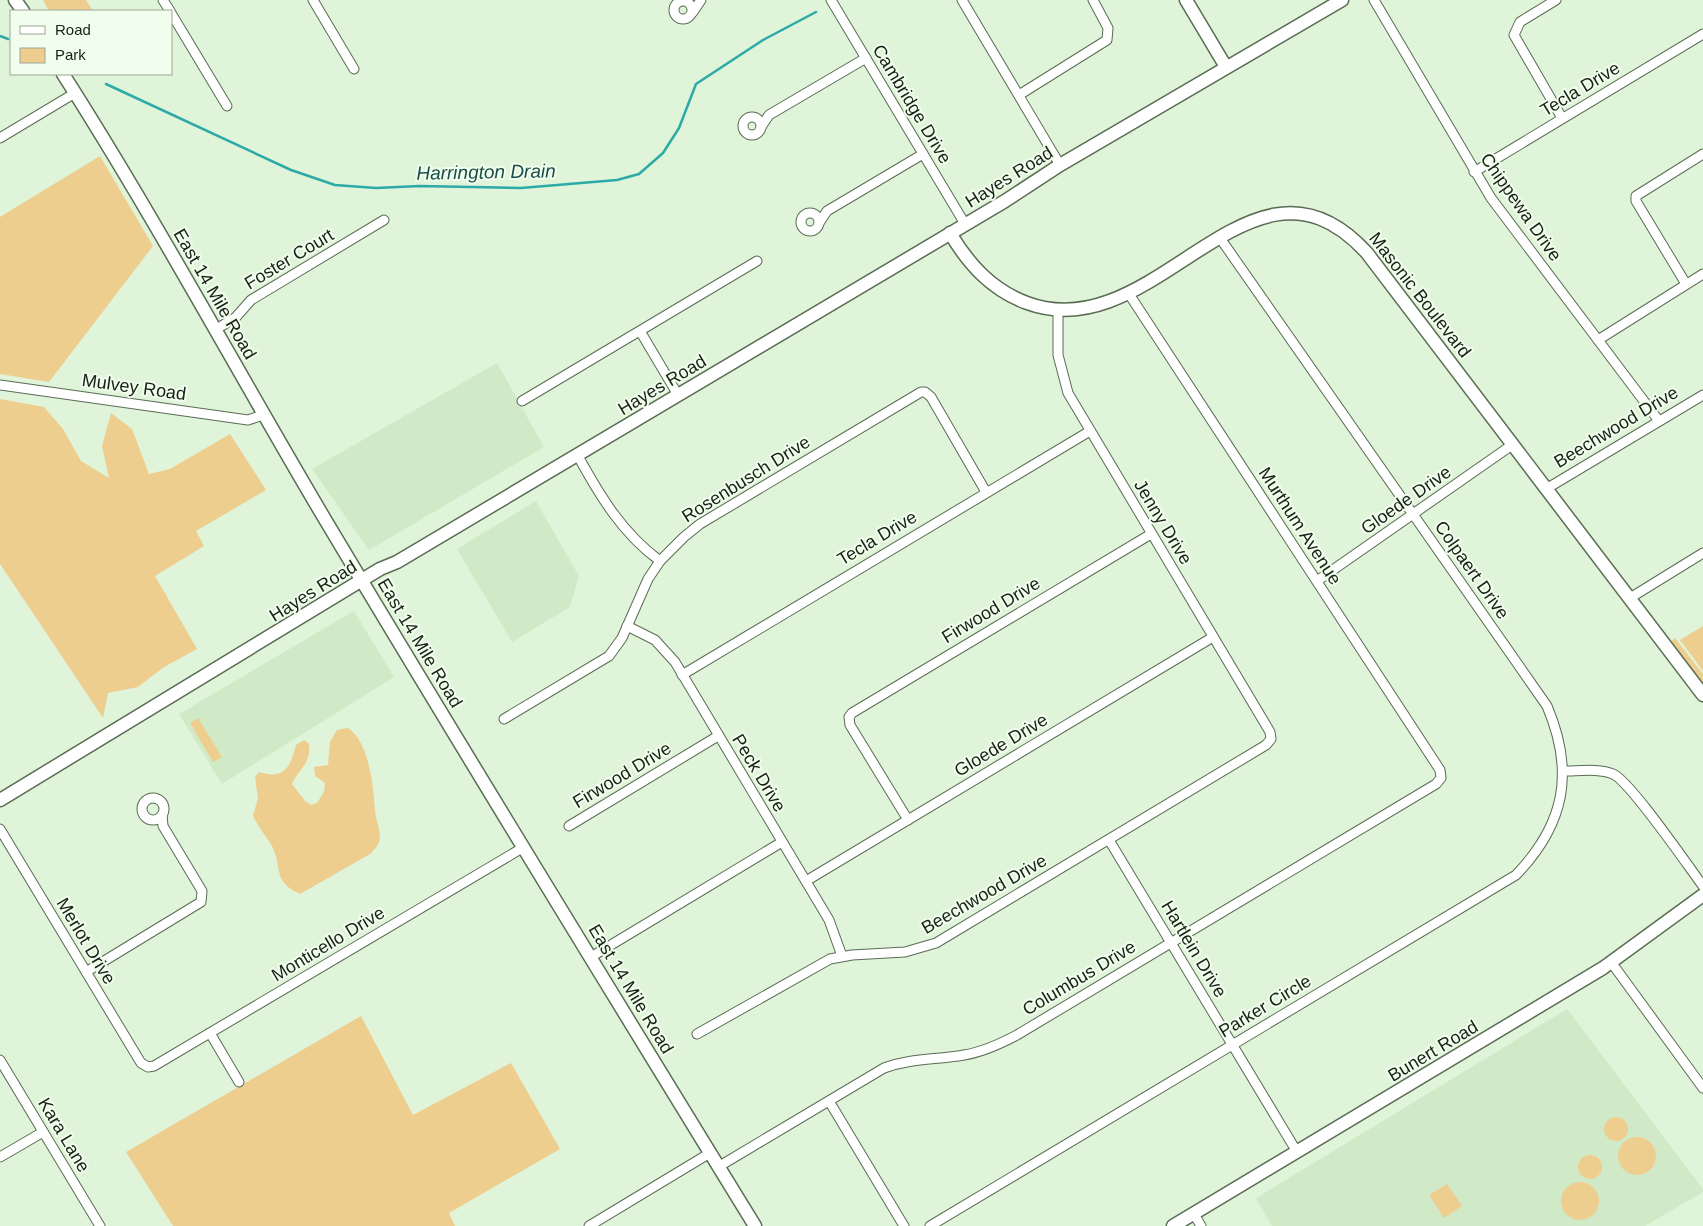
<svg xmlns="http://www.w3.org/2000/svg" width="1703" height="1226" font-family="Helvetica,sans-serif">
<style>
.built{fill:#d0eac8}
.green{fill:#eece8f}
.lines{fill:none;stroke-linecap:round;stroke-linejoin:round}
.stream{stroke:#2caaa7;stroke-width:2.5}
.street-casing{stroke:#5a6c54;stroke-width:11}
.secondary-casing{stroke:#5a6c54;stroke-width:15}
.street{stroke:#fff;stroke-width:9}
.secondary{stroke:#fff;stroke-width:12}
.labels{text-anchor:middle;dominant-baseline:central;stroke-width:4;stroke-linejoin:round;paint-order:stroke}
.street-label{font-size:18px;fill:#192016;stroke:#f1feed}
.water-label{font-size:19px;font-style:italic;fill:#194d4b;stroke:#f1feed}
</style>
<rect width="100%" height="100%" fill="#dff4d8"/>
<g class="built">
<polygon points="497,363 544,447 369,550 312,469"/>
<polygon points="536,501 579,576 570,607 512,642 457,549"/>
<polygon points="354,611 394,677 222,784 179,714"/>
<polygon points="1567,1009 1703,1189 1703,1192 1645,1226 1272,1226 1256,1198"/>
</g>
<g class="green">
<polygon points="43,0 86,0 93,11 49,11"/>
<polygon points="100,156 153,246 49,382 0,374 0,217"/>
<polygon points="0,399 44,407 63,429 81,461 109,478 102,446 111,413 132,429 149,474 170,469 230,434 266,490 196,531 204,546 155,576 197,649 164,667 138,687 108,693 103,718 0,564"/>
<polygon points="1703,626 1703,671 1680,640"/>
<polygon points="1675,638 1703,674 1703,685 1670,642"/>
<polygon points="198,718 222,757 213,762 190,723"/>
<path d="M348 728C370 743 373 786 375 811 376 820 380 829 380 838 379 845 375 849 370 854L300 894C272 881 283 869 272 846 266 836 258 827 253 816L258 798 255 777 259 772C285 780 290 767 296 745L304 740 309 744C311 765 299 768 292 784L305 801 311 805 317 803 324 792 325 783 315 776 314 767 328 765 330 742 337 730Z"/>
<polygon points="361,1016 413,1115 511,1063 560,1149 449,1213 455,1226 173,1226 126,1152"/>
<circle cx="1616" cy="1129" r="12"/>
<circle cx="1637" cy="1156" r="19"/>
<circle cx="1590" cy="1167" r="12"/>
<circle cx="1580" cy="1201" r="19"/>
<polygon points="1447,1184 1462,1206 1444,1218 1429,1195"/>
</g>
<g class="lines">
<g class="stream">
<polyline points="0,36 8,39"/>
<polyline points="106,84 291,170 335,185 376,188 420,186 521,188 617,180 639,174 663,153 679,128 696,84 763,40 816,12"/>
</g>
<g class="street-casing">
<g id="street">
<polyline points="163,0 170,11"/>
<polyline points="313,0 354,69"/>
<polyline points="831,0 965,224"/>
<polyline points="962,0 1060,165"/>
<polyline points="1374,0 1491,198 1659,421"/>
<polyline points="1556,0 1520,22 1514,35 1562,118"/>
<circle cx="683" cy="10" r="9"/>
<polyline points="693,12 701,0"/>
<polyline points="171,13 227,106"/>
<polyline points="1019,95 1107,40 1108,28 1093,0"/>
<circle cx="752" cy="126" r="9"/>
<polyline points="761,127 769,115 866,58"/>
<polyline points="0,138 75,93"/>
<polyline points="1474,172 1703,34"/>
<circle cx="810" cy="222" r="9"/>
<polyline points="819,223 827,211 923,154"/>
<polyline points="1686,284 1636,201 1636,196 1703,154"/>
<polyline points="215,330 236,317 251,300 384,220"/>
<polyline points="640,331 678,395"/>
<polyline points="1598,340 1703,274"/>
<polyline points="0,385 248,420 263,415"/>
<polyline points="522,401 757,261"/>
<path d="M578 456C600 496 622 533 660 561"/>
<polyline points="1546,489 1703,395"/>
<polyline points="1317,581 1512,445"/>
<polyline points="1630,598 1703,553"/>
<polyline points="627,626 655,640 675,662 829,920 842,956"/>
<polyline points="682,675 1090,431"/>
<polyline points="504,719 609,656 622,638 648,579 660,561 684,537 700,524 921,392 925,392 931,397 986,492"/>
<path d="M1563 771C1579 771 1599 768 1613 774 1630 781 1688 866 1703 886"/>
<circle cx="153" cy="809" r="11"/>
<polyline points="908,820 850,725 849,717 852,713 1151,534"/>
<polyline points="569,826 718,736"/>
<polyline points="0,829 141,1063 148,1067 154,1066 524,847"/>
<polyline points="1109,840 1297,1152"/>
<polyline points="806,881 1213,637"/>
<polyline points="591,957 782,842"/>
<polyline points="1611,962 1703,1088"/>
<polyline points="86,972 201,902 202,891 163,826 162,815"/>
<polyline points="210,1033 239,1082"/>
<polyline points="697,1034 830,959 852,955 905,952 936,943 1266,745 1271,739 1270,732 1068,393 1058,355 1058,310"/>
<polyline points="0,1060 100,1226"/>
<polyline points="829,1101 904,1226"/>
<polyline points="0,1157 43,1132"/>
<path d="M718 1167 884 1068C911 1058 936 1060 964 1055 983 1052 1000 1044 1017 1035L1436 784 1441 778 1440 770 1129 294"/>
<polyline points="1194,1214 1201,1226"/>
<polyline points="589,1226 710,1153"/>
<path d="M930 1226 1516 875C1565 824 1575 772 1547 706L1220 238"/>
</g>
</g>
<g class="secondary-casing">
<g id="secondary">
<polyline points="15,0 23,11"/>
<polyline points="1186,0 1226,67"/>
<path d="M63 74C155 218 236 369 323 516 465 754 610 990 755 1226"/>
<path d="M950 233C969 265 992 290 1027 303 1157 351 1251 125 1367 253L1703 695"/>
<polyline points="0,800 380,569 397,562 1005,201 1060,165 1342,0"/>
<polyline points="1173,1226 1603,968 1703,895"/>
</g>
</g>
<use href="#street" class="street"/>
<use href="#secondary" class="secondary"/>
</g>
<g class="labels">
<g class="street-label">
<text transform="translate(1580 89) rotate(-31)">Tecla Drive</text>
<text transform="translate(912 104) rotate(59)">Cambridge Drive</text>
<text transform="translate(1009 177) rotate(-32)">Hayes Road</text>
<text transform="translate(1521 207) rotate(55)">Chippewa Drive</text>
<text transform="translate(289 259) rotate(-31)">Foster Court</text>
<text transform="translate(215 294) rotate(60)">East 14 Mile Road</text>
<text transform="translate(1420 295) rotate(52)">Masonic Boulevard</text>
<text transform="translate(662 385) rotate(-31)">Hayes Road</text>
<text transform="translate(134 387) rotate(8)">Mulvey Road</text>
<text transform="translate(1616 427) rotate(-31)">Beechwood Drive</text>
<text transform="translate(746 479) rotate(-32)">Rosenbusch Drive</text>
<text transform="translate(1406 500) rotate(-35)">Gloede Drive</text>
<text transform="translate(1163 522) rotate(59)">Jenny Drive</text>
<text transform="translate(1300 526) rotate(57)">Murthum Avenue</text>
<text transform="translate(877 538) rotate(-31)">Tecla Drive</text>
<text transform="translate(1472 570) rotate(55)">Colpaert Drive</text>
<text transform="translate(313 591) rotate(-32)">Hayes Road</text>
<text transform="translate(991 610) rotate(-31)">Firwood Drive</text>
<text transform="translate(420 643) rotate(59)">East 14 Mile Road</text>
<text transform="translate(1001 745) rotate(-31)">Gloede Drive</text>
<text transform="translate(759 773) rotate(59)">Peck Drive</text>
<text transform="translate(622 775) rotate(-31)">Firwood Drive</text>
<text transform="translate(984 894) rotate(-30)">Beechwood Drive</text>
<text transform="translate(86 941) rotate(59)">Merlot Drive</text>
<text transform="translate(328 944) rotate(-31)">Monticello Drive</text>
<text transform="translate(1194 949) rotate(59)">Hartlein Drive</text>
<text transform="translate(1079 978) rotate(-31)">Columbus Drive</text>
<text transform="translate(631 989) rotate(59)">East 14 Mile Road</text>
<text transform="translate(1265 1006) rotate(-31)">Parker Circle</text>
<text transform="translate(1433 1051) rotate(-31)">Bunert Road</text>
<text transform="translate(64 1135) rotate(59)">Kara Lane</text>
</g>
<g class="water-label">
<text transform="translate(486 172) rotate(-1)">Harrington Drain</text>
</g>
</g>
<rect x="10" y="10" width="162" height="65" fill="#f1feed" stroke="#9ba597"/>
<rect x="20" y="26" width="25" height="8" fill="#ffffff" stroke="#9ba597"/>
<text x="55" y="35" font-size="15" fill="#192016">Road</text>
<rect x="20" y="48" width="25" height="15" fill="#eece8f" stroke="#9ba597"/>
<text x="55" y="60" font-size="15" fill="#192016">Park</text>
</svg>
